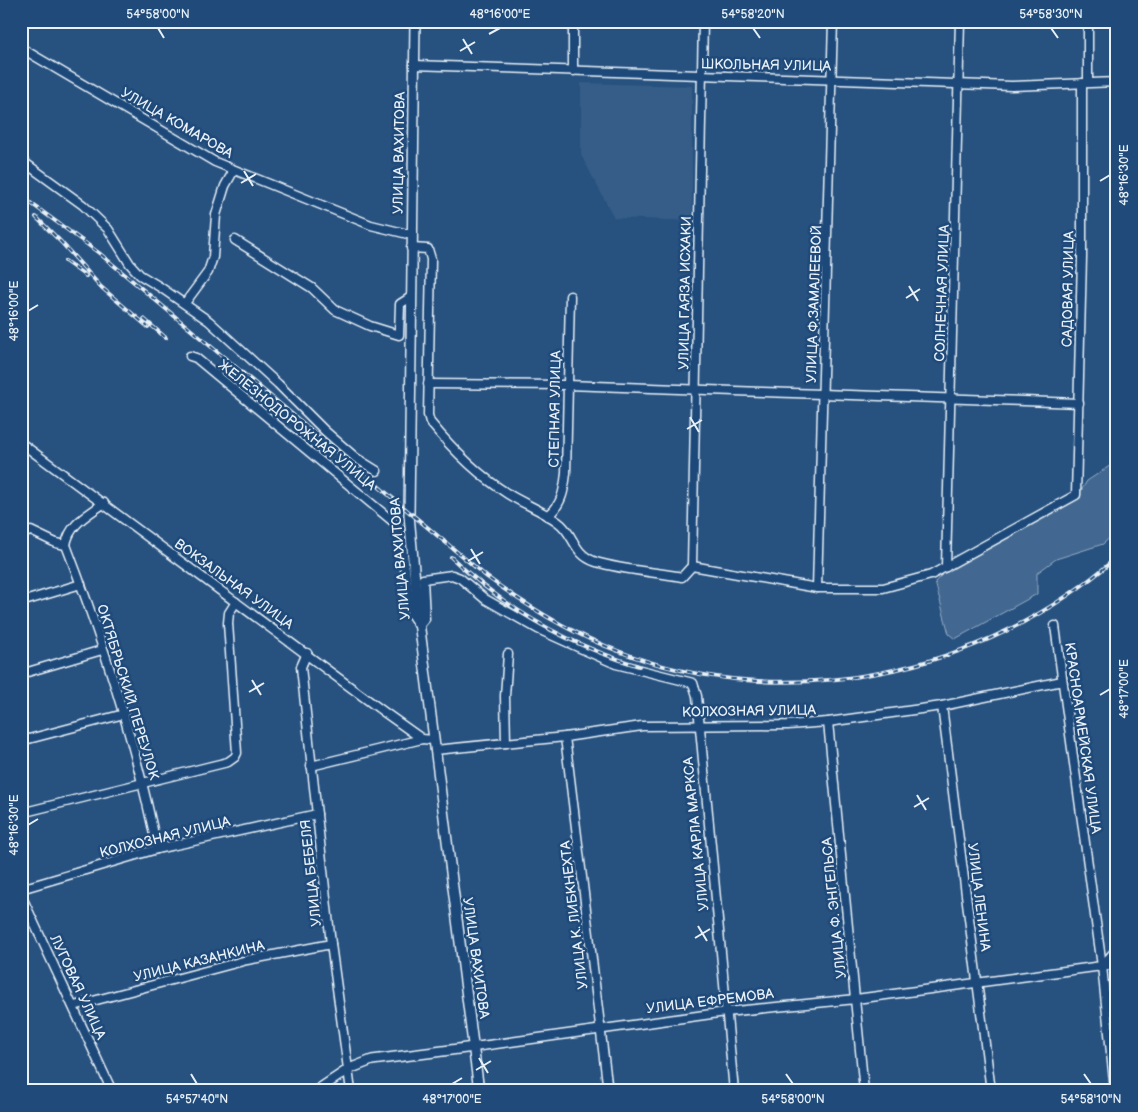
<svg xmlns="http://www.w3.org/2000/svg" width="1138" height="1112" font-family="'Balsamiq Sans',sans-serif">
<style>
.built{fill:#355d88}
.green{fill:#436891;stroke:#96acc4}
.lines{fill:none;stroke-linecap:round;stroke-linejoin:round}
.stream{stroke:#9db3c9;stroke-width:2}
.minor-casing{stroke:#e8f1f8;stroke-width:11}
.major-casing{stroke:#e8f1f8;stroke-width:12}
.minor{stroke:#1f4a7a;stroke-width:8}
.major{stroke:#1f4a7a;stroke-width:9}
.rail-casing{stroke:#e8f1f8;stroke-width:4}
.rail{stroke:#1f4a7a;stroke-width:2;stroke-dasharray:5.5;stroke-linecap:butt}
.ticks{fill:none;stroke:#e8f1f8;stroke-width:2}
.labels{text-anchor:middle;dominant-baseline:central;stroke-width:5;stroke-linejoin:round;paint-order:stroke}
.street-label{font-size:14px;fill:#e8f1f8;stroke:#1f4a7a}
.neatline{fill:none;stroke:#e8f1f8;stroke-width:2}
.ticks-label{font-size:12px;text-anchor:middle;fill:#e8f1f8}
</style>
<rect width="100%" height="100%" fill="#27517f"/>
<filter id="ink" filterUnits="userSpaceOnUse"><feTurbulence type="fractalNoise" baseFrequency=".02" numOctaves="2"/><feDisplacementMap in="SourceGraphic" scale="10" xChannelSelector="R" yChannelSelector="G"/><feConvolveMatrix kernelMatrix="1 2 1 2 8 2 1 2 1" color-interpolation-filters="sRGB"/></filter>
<g filter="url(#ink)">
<polygon class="built" points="581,83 692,86 692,221 614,218 581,155"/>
<polygon class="green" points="1117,461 1117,531 1103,544 1056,559 1037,573 1037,594 955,639 949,634 935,582 947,569 1077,497 1087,481"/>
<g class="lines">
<g class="stream">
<polyline points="21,1074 23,1077"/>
<polyline points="27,1085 29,1091"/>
<polyline points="105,1091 106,1089"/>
</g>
<g class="minor-casing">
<g id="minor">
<polyline points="21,48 215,162 371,225 412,235"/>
<polyline points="414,65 1012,86 1117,82"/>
<polyline points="573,71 573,21"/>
<polyline points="1088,82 1088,21"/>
<polyline points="21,160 83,205 108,229 130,264 140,275 160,287 209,321 278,384 325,431 356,458 377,471"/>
<polyline points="235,240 312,288 335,310 370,326 399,335 400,304 411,297"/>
<path d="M411 248 428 249 431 259 428 415 430 422C453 450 478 475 508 494 524 504 543 511 558 522 575 534 572 554 596 562 623 570 654 572 682 577L692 566 817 588H883L931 575 1076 495 1082 257V83"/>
<polyline points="185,303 208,272 213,257 216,215 225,186 234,170"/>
<polyline points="190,356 196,358 396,524 400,531 411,614 419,626 425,619 423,579 452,575 460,578 485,599 538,629 589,652 616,664 693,683 697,696 734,1091"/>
<polyline points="428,384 567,385 1079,403"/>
<polyline points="21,443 384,712 422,739 433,740"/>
<path d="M548 516C562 504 564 491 566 473L570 296"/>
<polyline points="21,534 31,531 56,543 66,545"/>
<path d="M66 545C104 644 136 745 157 849"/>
<path d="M66 545C69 524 88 515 104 503"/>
<polyline points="692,566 703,21"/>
<polyline points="946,567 960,21"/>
<polyline points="817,588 833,21"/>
<polyline points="21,602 81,584"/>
<polyline points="1055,626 1102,966 1115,1091"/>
<polyline points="307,653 301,667 331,944 351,1091"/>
<polyline points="21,674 102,650"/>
<polyline points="942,706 991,1091"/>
<polyline points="828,722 864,1091"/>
<polyline points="565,737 608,1091"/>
<polyline points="21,741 124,714"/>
<polyline points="506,743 505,696 508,654"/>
<polyline points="435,750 565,737 642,726 788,725 828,722 942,706 1062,681"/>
<polyline points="311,766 422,739"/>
<polyline points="21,813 228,762 235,757 237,753 228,623 229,613 236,602"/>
<polyline points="21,889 157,849 317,814"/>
<polyline points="21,895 112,1091"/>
<polyline points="1102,966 1117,949"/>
<polyline points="74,1006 247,960 331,944"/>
<polyline points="474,1047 726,1012 856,999 1117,964"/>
</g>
</g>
<g class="major-casing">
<g id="major">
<polyline points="415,21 409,515 418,614 479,1091"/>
<polyline points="316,1091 349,1069 372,1060 474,1047"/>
</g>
</g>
<use href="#minor" class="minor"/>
<use href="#major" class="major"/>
<g class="rail-casing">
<g id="rail">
<path d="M21 196 99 253 487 577C528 607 571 633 618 651 785 716 985 675 1117 557"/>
<polyline points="36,217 61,242 101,287 148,327"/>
<polyline points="65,261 86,276"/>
<polyline points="144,319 166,338"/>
<path d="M451 557C504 608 569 645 639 666"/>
</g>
</g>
<use href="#rail" class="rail"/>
</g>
</g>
<path class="ticks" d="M158 28 164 38M753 28 760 38M1051 28 1058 38M489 34 500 28M463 39 472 54M460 51 475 42M244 171 253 186M1100 181 1110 175M241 183 256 174M909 286 918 301M906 298 920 289M28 311 38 305M690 417 699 432M687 429 702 420M471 549 480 564M468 561 483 552M252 680 261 695M249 692 264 683M1100 695 1110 689M917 795 926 810M914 807 929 798M28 825 38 819M698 926 707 941M695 938 710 929M479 1058 488 1073M476 1070 491 1061M191 1074 197 1084M786 1074 793 1084M1084 1074 1091 1084M452 1084 462 1078"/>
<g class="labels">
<g class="street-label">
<text transform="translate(766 65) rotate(1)">ШКОЛЬНАЯ УЛИЦА</text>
<text transform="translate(177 123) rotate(30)">УЛИЦА КОМАРОВА</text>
<text transform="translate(399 153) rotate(-89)">УЛИЦА ВАХИТОВА</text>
<text transform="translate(1068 289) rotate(-89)">САДОВАЯ УЛИЦА</text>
<text transform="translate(685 293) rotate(-89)">УЛИЦА ГАЯЗА ИСХАКИ</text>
<text transform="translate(942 293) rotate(-88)">СОЛНЕЧНАЯ УЛИЦА</text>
<text transform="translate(814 304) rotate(-88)">УЛИЦА Ф.ЗАМАЛЕЕВОЙ</text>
<text transform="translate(555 409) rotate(-89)">СТЕПНАЯ УЛИЦА</text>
<text transform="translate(297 425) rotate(39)">ЖЕЛЕЗНОДОРОЖНАЯ УЛИЦА</text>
<text transform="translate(400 559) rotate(-95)">УЛИЦА ВАХИТОВА</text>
<text transform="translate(234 584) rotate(36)">ВОКЗАЛЬНАЯ УЛИЦА</text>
<text transform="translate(128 692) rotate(73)">ОКТЯБРЬСКИЙ ПЕРЕУЛОК</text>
<text transform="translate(749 711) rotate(-1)">КОЛХОЗНАЯ УЛИЦА</text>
<text transform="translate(1083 738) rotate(82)">КРАСНОАРМЕЙСКАЯ УЛИЦА</text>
<text transform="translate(696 834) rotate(-96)">УЛИЦА КАРЛА МАРКСА</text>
<text transform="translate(165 837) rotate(-14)">КОЛХОЗНАЯ УЛИЦА</text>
<text transform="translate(311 873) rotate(-96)">УЛИЦА БЕБЕЛЯ</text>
<text transform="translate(979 897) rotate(83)">УЛИЦА ЛЕНИНА</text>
<text transform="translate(834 908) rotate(-96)">УЛИЦА Ф. ЭНГЕЛЬСА</text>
<text transform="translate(574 915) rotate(-97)">УЛИЦА К. ЛИБКНЕХТА</text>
<text transform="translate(476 958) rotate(82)">УЛИЦА ВАХИТОВА</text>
<text transform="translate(199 961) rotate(-14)">УЛИЦА КАЗАНКИНА</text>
<text transform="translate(78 987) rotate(65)">ЛУГОВАЯ УЛИЦА</text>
<text transform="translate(710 1001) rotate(-7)">УЛИЦА ЕФРЕМОВА</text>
</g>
</g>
<rect width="1138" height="1112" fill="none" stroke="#1f4a7a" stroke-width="55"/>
<rect x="28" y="28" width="1082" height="1056" class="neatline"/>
<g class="ticks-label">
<text x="158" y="18">54°58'00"N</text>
<text x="500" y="18">48°16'00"E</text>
<text x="753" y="18">54°58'20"N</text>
<text x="1051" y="18">54°58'30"N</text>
<text transform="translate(1124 175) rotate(-90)" y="4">48°16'30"E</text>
<text transform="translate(14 311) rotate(-90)" y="4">48°16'00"E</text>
<text transform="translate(1124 689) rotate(-90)" y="4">48°17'00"E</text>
<text transform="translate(14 825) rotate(-90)" y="4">48°16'30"E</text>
<text x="197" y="1103">54°57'40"N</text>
<text x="452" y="1103">48°17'00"E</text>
<text x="793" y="1103">54°58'00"N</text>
<text x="1091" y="1103">54°58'10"N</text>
</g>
</svg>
